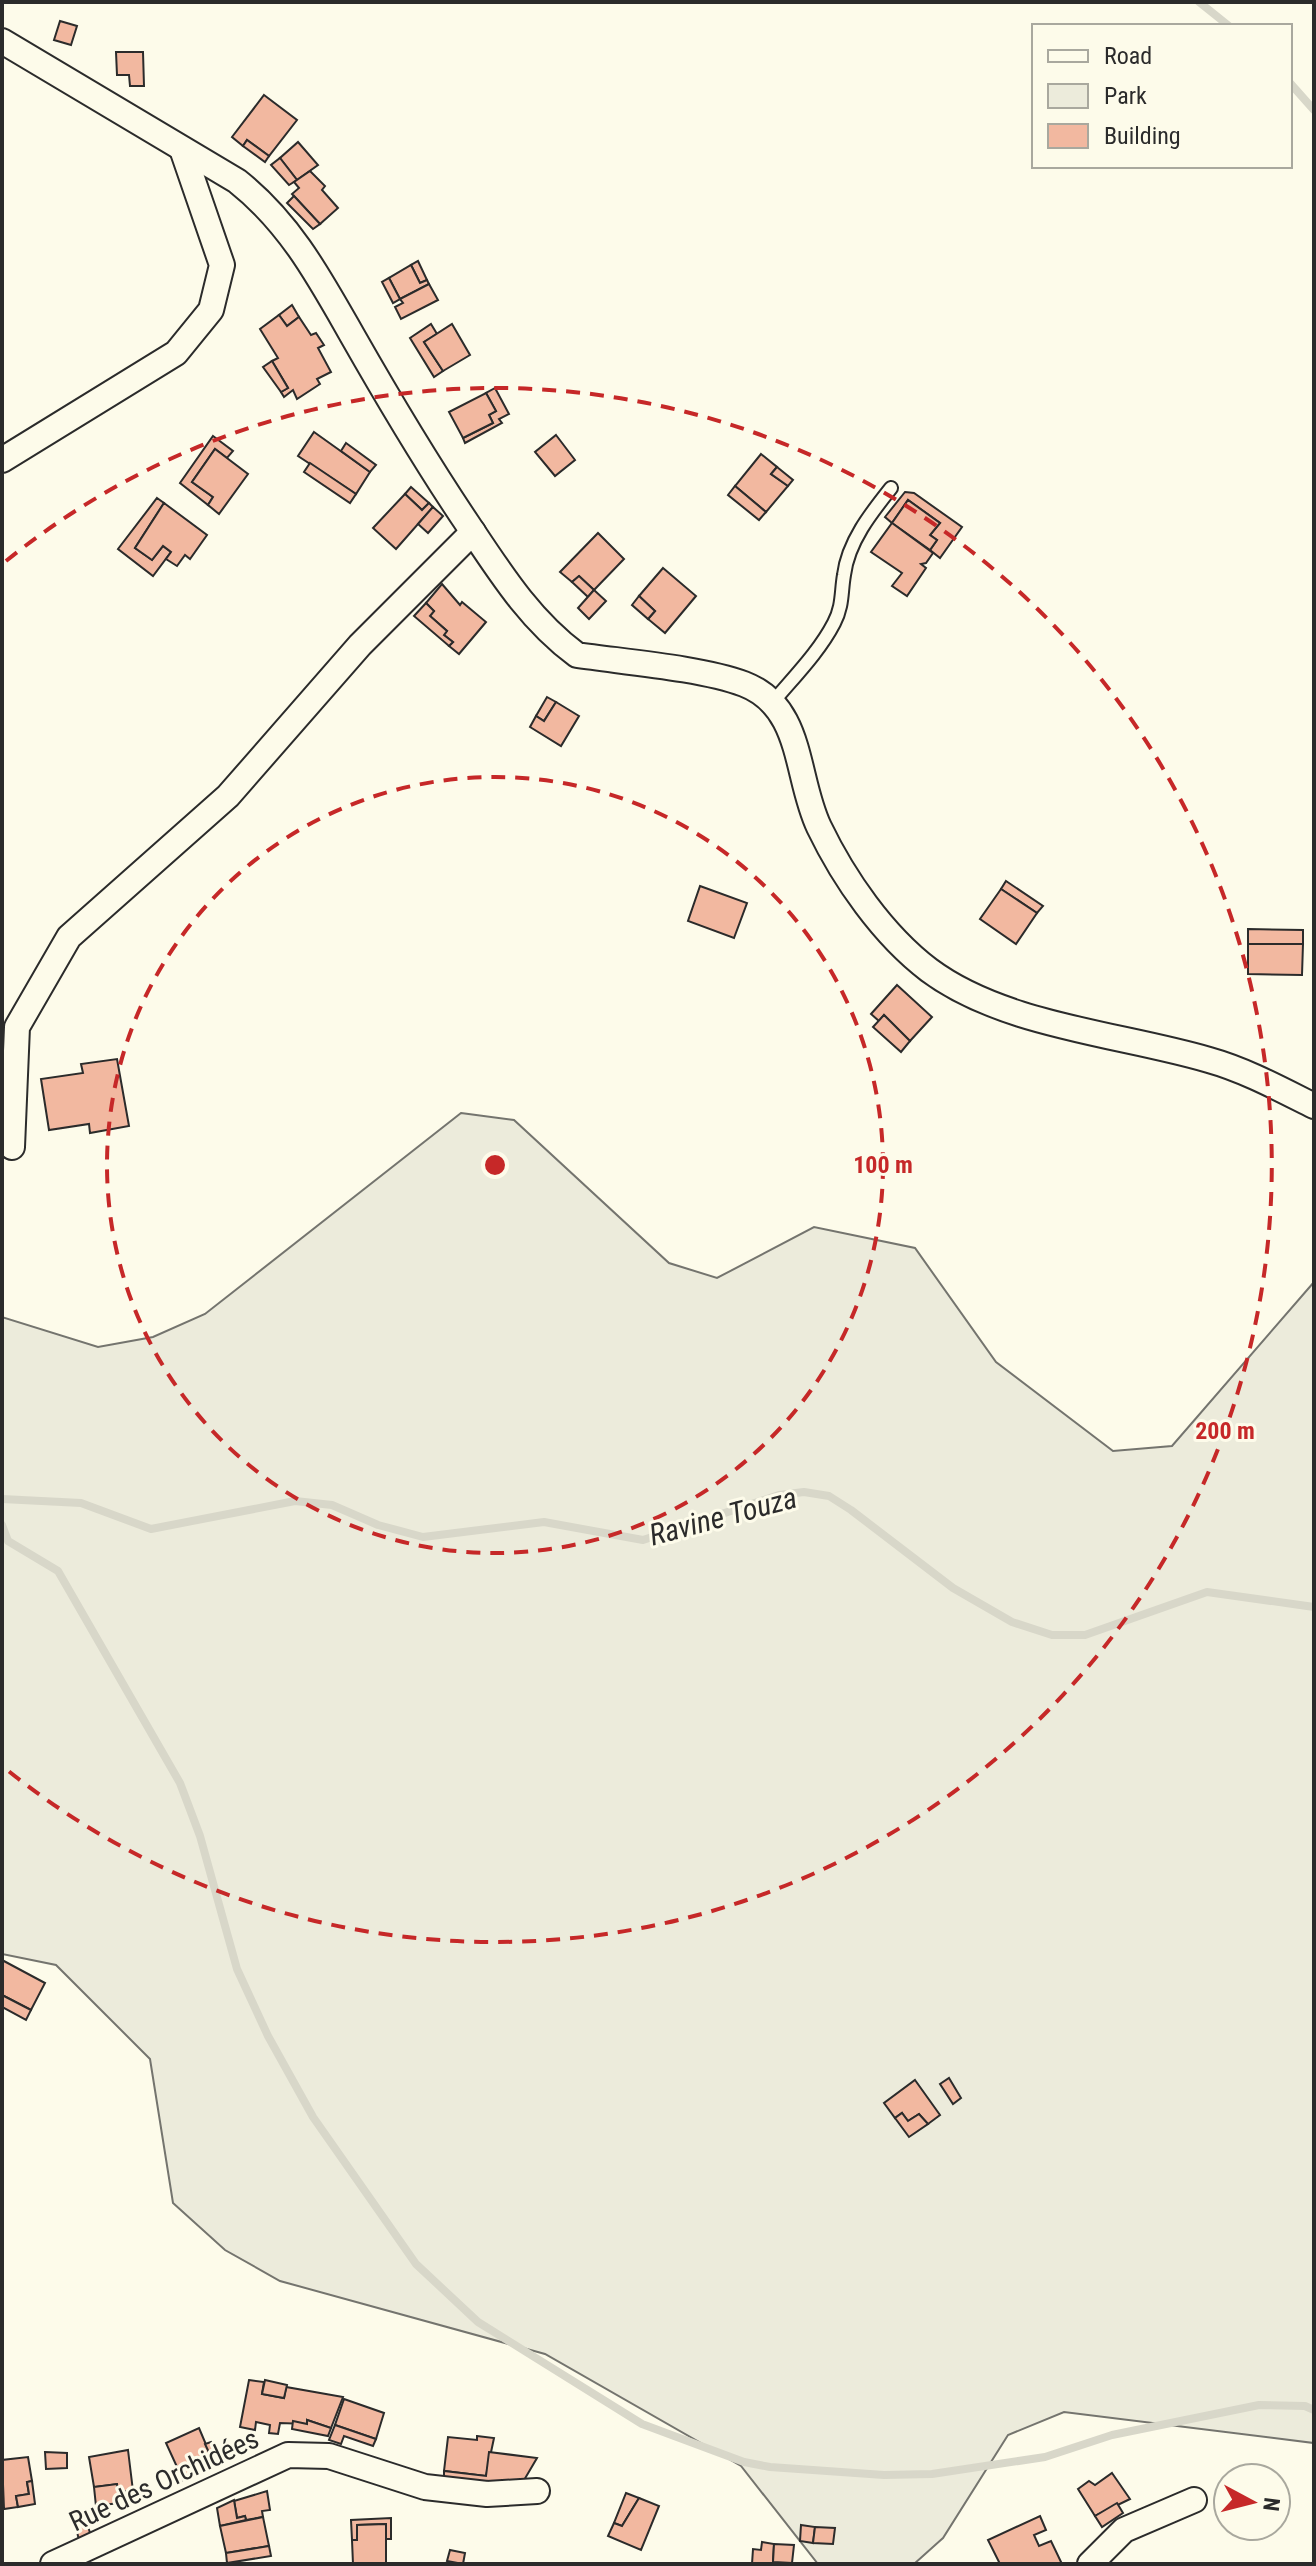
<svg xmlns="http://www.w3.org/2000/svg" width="1316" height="2566" font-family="'Roboto Condensed',sans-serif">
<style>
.green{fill:#ecebdb;stroke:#74746e;stroke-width:2}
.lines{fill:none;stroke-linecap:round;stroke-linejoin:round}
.stream{stroke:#d8d7c9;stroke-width:8}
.building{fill:#f2b8a0;stroke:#2b2b2b;stroke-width:2}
.service-casing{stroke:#2b2b2b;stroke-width:16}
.minor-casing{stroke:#2b2b2b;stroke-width:28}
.service{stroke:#fdfbea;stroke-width:12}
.minor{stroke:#fdfbea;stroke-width:24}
.ring{fill:none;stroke:#c62828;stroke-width:4;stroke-dasharray:14 10}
.labels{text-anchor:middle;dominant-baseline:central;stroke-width:6;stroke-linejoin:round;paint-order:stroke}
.street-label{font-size:28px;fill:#2b2b2b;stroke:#fdfbea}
.water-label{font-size:30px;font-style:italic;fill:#2b2b2b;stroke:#fdfbea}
.centre{fill:#c62828;stroke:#fdfbea;stroke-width:4}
.ring-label{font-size:24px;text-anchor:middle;font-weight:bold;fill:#c62828;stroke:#fdfbea;stroke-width:6;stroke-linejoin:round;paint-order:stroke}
</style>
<rect width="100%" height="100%" fill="#fdfbea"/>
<polygon class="green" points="461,1113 514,1120 669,1263 717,1278 814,1227 915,1248 996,1362 1113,1451 1172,1446 1314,1282 1314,2443 1064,2412 1008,2435 943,2538 914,2564 818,2564 741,2466 545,2354 280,2281 225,2250 173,2203 150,2059 56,1965 2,1954 2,1317 98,1347 153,1337 205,1314"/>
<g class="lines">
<g class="stream">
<polyline points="1199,2 1229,26"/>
<polyline points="1290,83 1314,110"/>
<polyline points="2,1499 81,1503 151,1529 295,1501 332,1505 378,1525 423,1537 544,1522 643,1540 779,1495 804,1492 829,1496 851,1510 953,1588 1012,1622 1052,1635 1085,1635 1207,1592 1314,1607"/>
<polyline points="2,1525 8,1541 58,1571 180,1783 200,1836 237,1969 268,2036 313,2117 416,2264 478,2322 642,2424 744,2462 770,2467 884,2475 932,2474 1045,2457 1112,2435 1259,2405 1305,2406 1314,2410"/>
</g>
</g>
<g class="building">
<polygon points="60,21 77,26 71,45 54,40"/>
<polygon points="116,52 143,52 144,86 130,86 129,75 117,75"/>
<polygon points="264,95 297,120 269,156 247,140 243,146 232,137"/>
<polygon points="247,140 269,156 265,162 243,146"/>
<polygon points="298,142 318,165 297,180 280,158"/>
<polygon points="280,158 297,180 289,185 271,165"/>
<polygon points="310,171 325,186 322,190 338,208 320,224 292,194 299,188 294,182"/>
<polygon points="294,196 320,224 313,229 287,203"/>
<polygon points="418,261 427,280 420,283 411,265"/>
<polygon points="411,265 420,283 427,280 429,284 400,299 389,278"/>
<polygon points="389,278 400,299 393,303 382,282"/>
<polygon points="429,284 438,300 401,319 395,307 403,303 400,299"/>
<polygon points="292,305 299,317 287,326 279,315"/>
<polygon points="279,315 287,326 299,317 311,335 316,333 324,345 318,348 331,372 317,379 320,384 297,399 293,390 284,397 281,392 288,388 272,361 278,358 260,329"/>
<polygon points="431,324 437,334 424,342 443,371 434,377 410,338"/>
<polygon points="452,324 470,355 443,371 424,342"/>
<polygon points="272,361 288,388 281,392 263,367"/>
<polygon points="495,388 509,414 499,419 502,423 465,443 463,438 493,423 489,415 496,411 486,393"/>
<polygon points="486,393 496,411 489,415 493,423 463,438 449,412"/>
<polygon points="314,432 370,472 356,494 298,456"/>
<polygon points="556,435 575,460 555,476 535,452"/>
<polygon points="213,436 233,451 227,458 215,449 192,482 213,497 208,505 180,483"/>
<polygon points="346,443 376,465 370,472 341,451"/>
<polygon points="215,449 248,474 219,514 208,505 213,497 192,482"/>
<polygon points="761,454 777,467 771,474 788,486 766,512 735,486"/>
<polygon points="310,463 356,494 350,503 304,472"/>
<polygon points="777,467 793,480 788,486 771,474"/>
<polygon points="735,486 766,512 759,520 728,495"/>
<polygon points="411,487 429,503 422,510 405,494"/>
<polygon points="905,492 914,493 962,527 940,558 930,550 937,540 930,535 940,523 908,500 892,523 885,517"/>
<polygon points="405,494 422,510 429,503 433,507 396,549 373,528"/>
<polygon points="157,498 164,503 135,548 152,560 163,546 171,552 153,576 118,549"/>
<polygon points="908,500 940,523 930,535 937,540 930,550 892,523"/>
<polygon points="164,503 207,535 190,559 185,555 177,566 166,559 171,552 163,546 152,560 135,548"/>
<polygon points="433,507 443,516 428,533 418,524"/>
<polygon points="892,523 933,553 926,563 921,564 926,568 907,596 892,586 902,573 871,552"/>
<polygon points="598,533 624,559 594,590 579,576 572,582 560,572"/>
<polygon points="663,568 696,596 665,633 648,619 655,611 639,596"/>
<polygon points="579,576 594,590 588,597 572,582"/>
<polygon points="442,584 460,605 462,602 486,622 459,654 449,646 453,642 444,635 447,631 430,616 434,611 426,603"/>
<polygon points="594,590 606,601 589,619 578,608"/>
<polygon points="639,596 655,611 648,619 632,605"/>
<polygon points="426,603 434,611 430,616 447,631 444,635 453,642 449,646 414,616"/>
<polygon points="547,697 556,702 544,721 536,716"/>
<polygon points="556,702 579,716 561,746 530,727 536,716 544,721"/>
<polygon points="1006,881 1043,906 1037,913 1001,889"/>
<polygon points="700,886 747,903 734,938 688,921"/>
<polygon points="1001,889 1037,913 1016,944 980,919"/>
<polygon points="1248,929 1303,930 1303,944 1248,944"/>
<polygon points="1248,944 1303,944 1302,975 1248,974"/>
<polygon points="897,985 932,1017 910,1041 884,1015 879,1021 871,1014"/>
<polygon points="884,1015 910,1041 901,1052 873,1027"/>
<polygon points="117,1059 129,1126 90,1133 89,1124 49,1130 41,1079 83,1073 81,1064"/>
<polygon points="2,1960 45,1983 31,2010 2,1995"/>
<polygon points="2,1995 31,2010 26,2020 2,2007"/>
<polygon points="949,2078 961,2098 953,2104 940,2084"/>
<polygon points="915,2080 940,2115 928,2124 919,2114 908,2121 902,2113 895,2118 884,2103"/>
<polygon points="902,2113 908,2121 919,2114 928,2124 909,2137 895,2118"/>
<polygon points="249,2380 264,2382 262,2394 284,2398 286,2387 343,2397 331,2428 307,2420 307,2424 280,2423 278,2434 269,2433 270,2425 256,2422 255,2430 240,2427"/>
<polygon points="265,2380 287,2385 284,2398 262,2394"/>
<polygon points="344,2399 384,2413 376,2439 335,2425"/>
<polygon points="307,2420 331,2428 328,2436 292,2429 293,2421 307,2424"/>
<polygon points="335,2425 376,2439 373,2446 344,2436 341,2444 329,2440"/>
<polygon points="199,2428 213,2461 183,2480 166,2443"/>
<polygon points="477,2436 494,2438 486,2476 444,2471 448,2437 477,2440"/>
<polygon points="211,2442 219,2459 218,2465 197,2473 195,2469 213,2461 205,2444"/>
<polygon points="128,2450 133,2491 118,2492 117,2484 94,2487 89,2457"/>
<polygon points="45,2452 67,2453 67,2468 46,2469"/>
<polygon points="489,2452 537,2458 520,2487 444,2478 444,2471 486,2476"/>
<polygon points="28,2457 32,2481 27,2482 29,2494 16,2496 18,2507 4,2509 2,2460"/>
<polygon points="1112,2473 1130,2499 1095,2516 1078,2489 1089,2481 1095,2485"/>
<polygon points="32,2481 35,2504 18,2507 16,2496 29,2494 27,2482"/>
<polygon points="117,2484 118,2492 133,2491 134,2501 96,2506 94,2487"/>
<polygon points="267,2491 270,2510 262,2511 263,2517 246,2520 245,2516 237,2518 234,2501"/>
<polygon points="626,2493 639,2498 622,2526 614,2523"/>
<polygon points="639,2498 659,2506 641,2550 608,2536 614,2523 622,2526"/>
<polygon points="234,2500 237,2518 245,2516 246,2520 220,2526 217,2508"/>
<polygon points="1117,2503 1123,2513 1102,2527 1095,2516"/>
<polygon points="1040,2516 1046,2530 1034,2535 1039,2546 1051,2541 1062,2564 1000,2564 988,2540"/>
<polygon points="263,2517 269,2546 226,2553 220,2526"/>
<polygon points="391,2518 391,2539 386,2539 386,2524 357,2525 357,2540 352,2540 351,2520"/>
<polygon points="86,2520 91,2536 79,2540 75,2524"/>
<polygon points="386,2524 386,2564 353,2564 352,2540 357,2540 357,2525"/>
<polygon points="801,2525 815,2527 813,2543 800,2541"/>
<polygon points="815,2527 835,2528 833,2544 813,2543"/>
<polygon points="762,2542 774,2544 773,2562 804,2564 752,2564 753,2549 761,2550"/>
<polygon points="774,2544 794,2545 792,2563 773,2562"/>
<polygon points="269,2546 271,2556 227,2563 226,2553"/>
<polygon points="450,2550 465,2553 463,2564 447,2561"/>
</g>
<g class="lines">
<g class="service-casing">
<path id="service" d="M773 702C794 677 819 652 834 623 843 606 841 592 844 575 848 542 871 513 891 488"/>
</g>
<g class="minor-casing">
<g id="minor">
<path d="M2 41 237 181C290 223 319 277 352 335 389 400 427 464 469 526 501 574 530 620 577 655 625 662 701 668 744 684 804 707 795 777 819 827 844 879 883 935 929 970 1004 1026 1121 1034 1209 1060 1245 1070 1280 1089 1314 1106"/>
<polyline points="2,460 176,353 211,310 222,265 182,149"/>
<polyline points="12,1147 17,1027 69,937 228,796 360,645 473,532"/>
<polyline points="53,2564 288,2455 329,2456 425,2487 487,2494 537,2491"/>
<polyline points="1090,2564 1124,2530 1194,2500"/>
</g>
</g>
<use href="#service" class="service"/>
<use href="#minor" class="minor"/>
</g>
<g class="ring">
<circle cx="495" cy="1165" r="388"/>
<path d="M6 561A777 777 0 1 1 6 1769"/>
</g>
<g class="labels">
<g class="street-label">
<text transform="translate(164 2480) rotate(-25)">Rue des Orchidées</text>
</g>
<g class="water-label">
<text transform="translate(723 1516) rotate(-15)">Ravine Touza</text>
</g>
</g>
<circle cx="495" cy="1165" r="12" class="centre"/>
<g class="ring-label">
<text x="883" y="1173">100 m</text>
<text x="1225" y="1439">200 m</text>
</g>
<rect width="1316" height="2566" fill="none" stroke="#2b2b2b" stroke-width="8"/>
<rect x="1032" y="24" width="260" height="144" fill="#fdfbea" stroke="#a9a89e" stroke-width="2"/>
<rect x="1048" y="50" width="40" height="12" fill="#fdfbea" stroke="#a9a89e" stroke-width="2"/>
<text x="1104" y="64" font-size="24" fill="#2b2b2b">Road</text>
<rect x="1048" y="84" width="40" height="24" fill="#ecebdb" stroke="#a9a89e" stroke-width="2"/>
<text x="1104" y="104" font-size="24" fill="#2b2b2b">Park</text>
<rect x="1048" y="124" width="40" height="24" fill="#f2b8a0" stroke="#a9a89e" stroke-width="2"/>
<text x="1104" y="144" font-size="24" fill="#2b2b2b">Building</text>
<g transform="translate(1252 2502) rotate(97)"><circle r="38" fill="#fdfbea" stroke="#a9a89e" stroke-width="2"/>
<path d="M0-6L14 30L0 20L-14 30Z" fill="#c62828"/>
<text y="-12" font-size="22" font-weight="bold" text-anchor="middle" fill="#2b2b2b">N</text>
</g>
</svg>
